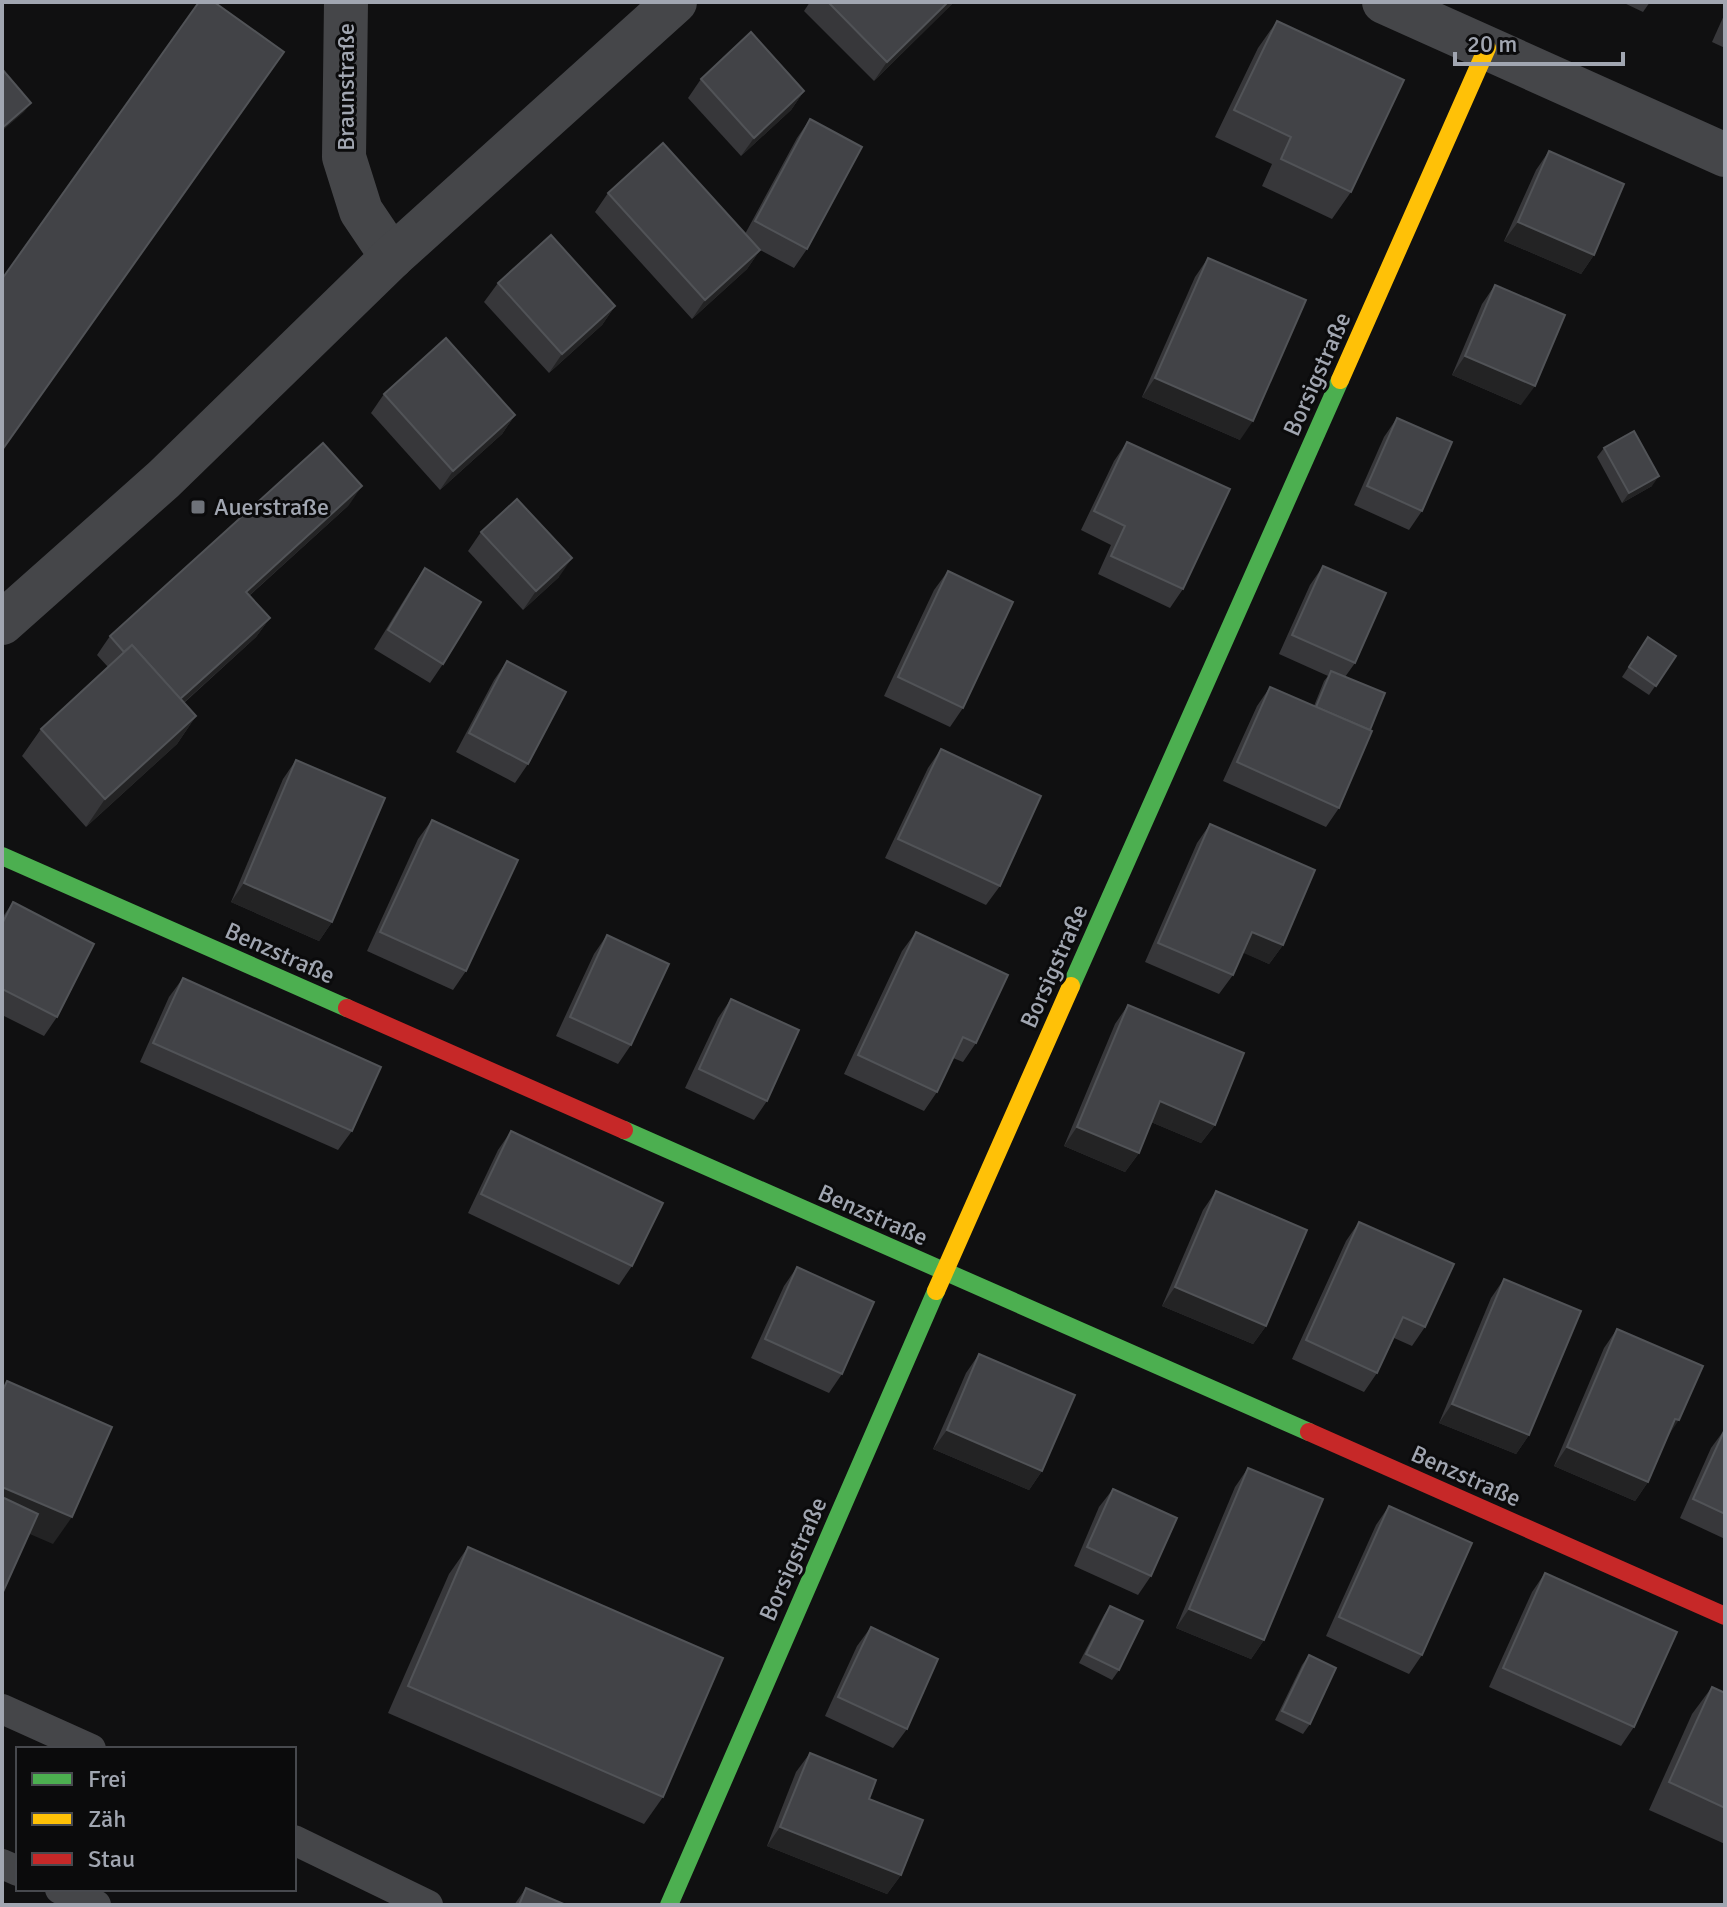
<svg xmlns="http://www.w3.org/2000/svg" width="1727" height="1907" font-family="Signika,sans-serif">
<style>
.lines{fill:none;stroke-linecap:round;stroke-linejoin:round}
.lane{stroke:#454649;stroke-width:30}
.street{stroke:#454649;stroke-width:44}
.fast{stroke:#4caf50;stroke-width:18}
.slow{stroke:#ffc107;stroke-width:18}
.jam{stroke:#c62828;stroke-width:18}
.wall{fill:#37373a}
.shaded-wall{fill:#232324}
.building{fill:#424347;stroke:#515357;stroke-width:2}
.poi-dot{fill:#6e7279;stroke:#0b0b0c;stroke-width:3}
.labels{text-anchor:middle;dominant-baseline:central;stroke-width:6;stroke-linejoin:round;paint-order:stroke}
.street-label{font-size:24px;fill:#a1a6b1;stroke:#0b0b0c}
.poi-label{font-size:24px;fill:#a1a6b1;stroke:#0b0b0c;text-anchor:start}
</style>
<rect width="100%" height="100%" fill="#101011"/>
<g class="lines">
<g class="lane">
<polyline points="2,1709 91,1749"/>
<polyline points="294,1840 428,1905"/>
<polyline points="2,1864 18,1871"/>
<polyline points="60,1889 96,1905"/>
</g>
<g class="street">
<polyline points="346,2 344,157 361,211 392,257"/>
<polyline points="1384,2 1725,155"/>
<polyline points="2,623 164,479 392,257 675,2"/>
</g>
<g class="fast">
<polyline points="2,856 347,1008"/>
<polyline points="1071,986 1340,380"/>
<polyline points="624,1130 1309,1432"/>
<polyline points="669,1905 936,1291"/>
</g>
<g class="slow">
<polyline points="1340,380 1487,48"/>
<polyline points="936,1291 1071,986"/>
</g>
<g class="jam">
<polyline points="347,1008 624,1130"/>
<polyline points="1309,1432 1725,1616"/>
</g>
</g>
<g class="wall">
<polygon points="810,2 954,2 874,81 804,11"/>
<polygon points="1622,2 1650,2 1643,12"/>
<polygon points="1725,13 1725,48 1712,42"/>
<polygon points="1277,21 1351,192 1332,219 1262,186 1272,164 1215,137 1258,48"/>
<polygon points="701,79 804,91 791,110 741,156 688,98"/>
<polygon points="810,119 807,249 794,268 760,250 747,269 692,319 595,212 608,193 745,234 797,138"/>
<polygon points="1549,151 1594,255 1581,274 1504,241 1536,170"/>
<polygon points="1208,258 1240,440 1142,397 1195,277"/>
<polygon points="498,283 615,306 602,325 549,373 484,302"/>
<polygon points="1495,285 1521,405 1452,375 1482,304"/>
<polygon points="384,394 515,415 502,434 440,490 371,413"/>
<polygon points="1397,418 1422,511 1409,530 1354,505 1384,437"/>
<polygon points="1127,442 1183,589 1170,608 1098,574 1111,545 1081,530 1114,461"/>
<polygon points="1604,448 1652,486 1622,503 1597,457"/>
<polygon points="349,505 249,596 270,618 256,637 184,703 196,716 177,744 86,827 22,756 41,729 108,667 97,655 110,636"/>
<polygon points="481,532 559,577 523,610 468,551"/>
<polygon points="1323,566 1355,663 1345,677 1339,808 1326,827 1223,781 1257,706 1270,687 1314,706 1324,681 1328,676 1279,654 1310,585"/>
<polygon points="425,568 443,664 430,683 374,649 412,587"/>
<polygon points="948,571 963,708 950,727 884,696 934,590"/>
<polygon points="1648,637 1676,656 1649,695 1622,677"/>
<polygon points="507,661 528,764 515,783 456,752 494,680"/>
<polygon points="941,749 1000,886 986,905 885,858 928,768"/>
<polygon points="296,760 332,922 319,941 231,902 283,779"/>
<polygon points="432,820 466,971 453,990 367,951 418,839"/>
<polygon points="1210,824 1283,945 1269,964 1243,952 1233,975 1219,994 1145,962 1197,843"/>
<polygon points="13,902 57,1017 44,1036 2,1015 2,918"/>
<polygon points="916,932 976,1043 963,1062 953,1058 937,1092 924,1111 844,1074 902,951"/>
<polygon points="607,935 631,1045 618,1064 556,1036 594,954"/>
<polygon points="183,978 352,1131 338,1150 140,1062 169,997"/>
<polygon points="731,999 767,1101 754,1120 685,1088 718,1018"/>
<polygon points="1128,1005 1215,1125 1201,1143 1151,1122 1139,1153 1125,1172 1064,1146 1115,1024"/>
<polygon points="511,1131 632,1266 619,1285 468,1213 498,1150"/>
<polygon points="1216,1191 1266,1326 1253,1344 1162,1306 1203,1210"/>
<polygon points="1359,1222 1425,1327 1412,1346 1394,1338 1377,1373 1364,1392 1292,1359 1346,1241"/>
<polygon points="797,1267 842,1374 829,1393 751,1358 784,1286"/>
<polygon points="1504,1279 1529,1435 1516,1454 1439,1423 1491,1298"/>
<polygon points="1617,1329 1666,1439 1648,1482 1635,1501 1554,1466 1604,1348"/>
<polygon points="979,1354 1042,1471 1029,1490 933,1449 966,1373"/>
<polygon points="1725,1429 1725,1539 1680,1518 1711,1448"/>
<polygon points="1248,1468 1264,1640 1251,1659 1176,1628 1235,1487"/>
<polygon points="1113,1489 1151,1576 1138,1595 1074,1566 1099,1507"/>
<polygon points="1389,1506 1422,1655 1409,1674 1326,1636 1376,1525"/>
<polygon points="468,1547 663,1797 644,1824 388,1713 449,1574"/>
<polygon points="1545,1573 1634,1727 1621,1746 1489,1687 1532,1592"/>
<polygon points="1110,1606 1119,1670 1112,1680 1079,1663 1104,1615"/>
<polygon points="871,1627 907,1729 893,1748 825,1716 857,1646"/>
<polygon points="1309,1655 1310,1724 1303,1734 1275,1720 1302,1665"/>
<polygon points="1712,1687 1725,1693 1725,1844 1649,1810 1692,1714"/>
<polygon points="810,1753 869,1799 901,1875 887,1894 767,1846 796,1772"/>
<polygon points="526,1888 566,1905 514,1905"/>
</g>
<g class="shaded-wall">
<polygon points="948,2 954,2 874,81 887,62"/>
<polygon points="804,91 791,110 741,156 754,138"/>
<polygon points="31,103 24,112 2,131 2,128"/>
<polygon points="1518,222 1594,255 1581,274 1504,241"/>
<polygon points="760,250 747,269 692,319 705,300"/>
<polygon points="615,306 602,325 549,373 562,354"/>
<polygon points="1465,356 1535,386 1521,405 1452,375"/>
<polygon points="1155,378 1253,421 1240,440 1142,397"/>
<polygon points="515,415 502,434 440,490 453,471"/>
<polygon points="1659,476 1652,486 1622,503 1629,493"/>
<polygon points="362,486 349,505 232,611 246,592"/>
<polygon points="572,558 559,577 523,610 536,591"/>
<polygon points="270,618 256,637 160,724 173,706"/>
<polygon points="196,716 177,744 86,827 105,799"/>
<polygon points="244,883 332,922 319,941 231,902"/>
<polygon points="1252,932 1283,945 1269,964 1239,951"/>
<polygon points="1160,1101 1215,1125 1201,1143 1146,1120"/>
<polygon points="1077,1127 1139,1153 1125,1172 1064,1146"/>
<polygon points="1175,1287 1266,1326 1253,1344 1162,1306"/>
<polygon points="1452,1404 1529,1435 1516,1454 1439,1423"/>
<polygon points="1675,1419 1679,1420 1666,1439"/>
<polygon points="947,1430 1042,1471 1029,1490 933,1449"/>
<polygon points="1567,1447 1648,1482 1635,1501 1554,1466"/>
<polygon points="2,1487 72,1517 53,1544 2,1522"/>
<polygon points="1189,1609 1264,1640 1251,1659 1176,1628"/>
<polygon points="780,1827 901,1875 887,1894 767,1846"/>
</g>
<g class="building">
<polygon points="199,2 214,2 284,52 2,450 2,279"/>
<polygon points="828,2 948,2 887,62"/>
<polygon points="1277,21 1404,80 1351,192 1281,159 1291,137 1234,110"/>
<polygon points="751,32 804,91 754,138 701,79"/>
<polygon points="2,69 31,103 2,128"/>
<polygon points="810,119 862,147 807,249 755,221"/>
<polygon points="663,143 760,250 705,300 608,193"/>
<polygon points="1549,151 1624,184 1594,255 1518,222"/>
<polygon points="551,235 615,306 562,354 498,283"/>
<polygon points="1208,258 1306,300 1253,421 1155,378"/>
<polygon points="1495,285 1565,315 1535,386 1465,356"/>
<polygon points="446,338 515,415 453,471 384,394"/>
<polygon points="1397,418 1452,442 1422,511 1367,486"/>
<polygon points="1634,431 1659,476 1629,493 1604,448"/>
<polygon points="1127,442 1230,489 1183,589 1111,556 1125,526 1094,511"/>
<polygon points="323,443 362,486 246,592 270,618 180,699 132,645 124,652 110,636"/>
<polygon points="517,499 572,558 536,591 481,532"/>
<polygon points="1323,566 1386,593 1355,663 1292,635"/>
<polygon points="425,568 481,602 443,664 388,630"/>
<polygon points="948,571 1013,602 963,708 898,677"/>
<polygon points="1648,637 1676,656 1656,686 1629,667"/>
<polygon points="132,645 196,716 105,799 41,729"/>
<polygon points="507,661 566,692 528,764 469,733"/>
<polygon points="1331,671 1385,693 1370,730 1316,707"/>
<polygon points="1270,687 1372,731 1339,808 1237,762"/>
<polygon points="941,749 1041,796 1000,886 898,839"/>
<polygon points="296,760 385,798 332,922 244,883"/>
<polygon points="432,820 518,860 466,971 380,932"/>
<polygon points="1210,824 1315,870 1283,945 1252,932 1233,975 1158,943"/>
<polygon points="13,902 94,944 57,1017 2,989 2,924"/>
<polygon points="916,932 1008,975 976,1043 963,1037 937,1092 858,1055"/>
<polygon points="607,935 669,964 631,1045 570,1017"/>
<polygon points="183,978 381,1067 352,1131 153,1043"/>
<polygon points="731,999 799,1030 767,1101 699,1069"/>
<polygon points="1128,1005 1244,1053 1215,1125 1160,1101 1139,1153 1077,1127"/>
<polygon points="511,1131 663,1203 632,1266 481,1194"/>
<polygon points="1216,1191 1307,1230 1266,1326 1175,1287"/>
<polygon points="1359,1222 1454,1264 1425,1327 1403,1317 1377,1373 1306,1340"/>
<polygon points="797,1267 874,1302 842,1374 765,1339"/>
<polygon points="1504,1279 1581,1311 1529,1435 1452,1404"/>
<polygon points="1617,1329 1703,1366 1679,1420 1675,1419 1648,1482 1567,1447"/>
<polygon points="979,1354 1075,1395 1042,1471 947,1430"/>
<polygon points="7,1381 112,1427 72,1517 2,1487 2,1392"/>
<polygon points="1725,1429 1725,1514 1693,1499"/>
<polygon points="1248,1468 1323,1499 1264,1640 1189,1609"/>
<polygon points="1113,1489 1177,1518 1151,1576 1087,1547"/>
<polygon points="2,1497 38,1514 2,1594"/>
<polygon points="1389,1506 1472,1543 1422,1655 1339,1617"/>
<polygon points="468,1547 723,1658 663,1797 408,1686"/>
<polygon points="1545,1573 1677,1632 1634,1727 1503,1668"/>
<polygon points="1110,1606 1143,1621 1119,1670 1086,1654"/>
<polygon points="871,1627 938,1659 907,1729 838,1697"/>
<polygon points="1309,1655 1336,1668 1310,1724 1282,1711"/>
<polygon points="1712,1687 1725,1693 1725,1808 1669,1782"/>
<polygon points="810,1753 876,1780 869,1799 923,1820 901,1875 780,1827"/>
<polygon points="526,1888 566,1905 519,1905"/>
</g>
<rect class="poi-dot" x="190" y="499" width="16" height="16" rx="4"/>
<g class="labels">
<g class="street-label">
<text transform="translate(346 87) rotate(-90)">Braunstraße</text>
<text transform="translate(1317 374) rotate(-66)">Borsigstraße</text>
<text transform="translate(280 953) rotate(24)">Benzstraße</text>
<text transform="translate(1054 966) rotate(-66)">Borsigstraße</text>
<text transform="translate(873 1215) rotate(24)">Benzstraße</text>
<text transform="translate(1466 1476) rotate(24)">Benzstraße</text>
<text transform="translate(793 1559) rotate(-66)">Borsigstraße</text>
</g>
<g class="poi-label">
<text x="214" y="507">Auerstraße</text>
</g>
</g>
<rect width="1727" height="1907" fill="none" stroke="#a1a6b1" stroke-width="8"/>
<rect x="16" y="1747" width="280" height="144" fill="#0b0b0c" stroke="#47494e" stroke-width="2"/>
<rect x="32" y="1773" width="40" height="12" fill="#4caf50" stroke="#47494e" stroke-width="2"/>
<text x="88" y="1787" font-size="24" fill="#a1a6b1">Frei</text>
<rect x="32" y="1813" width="40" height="12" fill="#ffc107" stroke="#47494e" stroke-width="2"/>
<text x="88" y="1827" font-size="24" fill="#a1a6b1">Zäh</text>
<rect x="32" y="1853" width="40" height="12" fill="#c62828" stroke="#47494e" stroke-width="2"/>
<text x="88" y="1867" font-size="24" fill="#a1a6b1">Stau</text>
<path d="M1455 52v12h168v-12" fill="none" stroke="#a1a6b1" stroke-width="4"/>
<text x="1467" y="52" font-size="24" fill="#a1a6b1" stroke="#0b0b0c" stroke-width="6" paint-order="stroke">20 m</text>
</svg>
